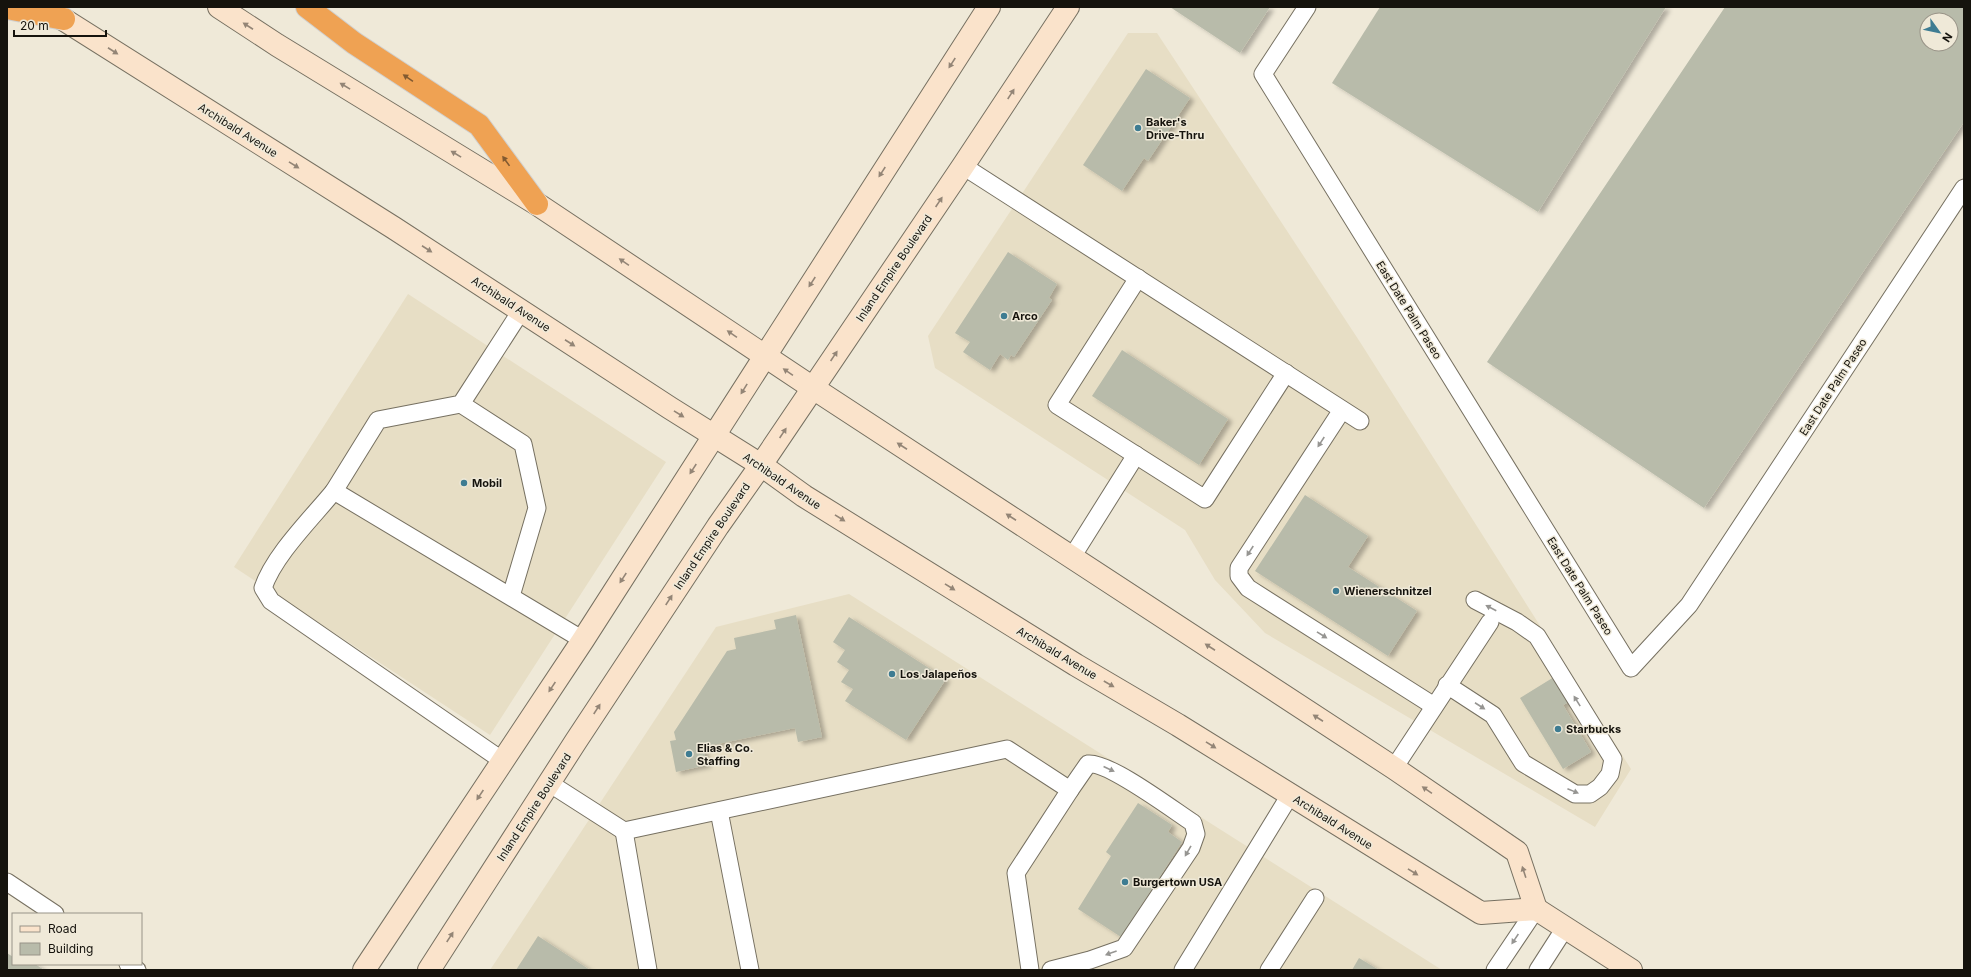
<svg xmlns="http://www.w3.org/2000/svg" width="1971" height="977" font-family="Inter,sans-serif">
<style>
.built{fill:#e7dec5}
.building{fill:#b8bbaa;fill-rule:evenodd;filter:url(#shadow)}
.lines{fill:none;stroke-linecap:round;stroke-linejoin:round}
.service-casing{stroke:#767061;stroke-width:19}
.secondary-casing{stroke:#767061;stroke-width:24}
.motorway-casing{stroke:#d0d0cf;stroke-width:24}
.service{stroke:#fff;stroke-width:17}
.secondary{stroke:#fae3cb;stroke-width:22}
.motorway{stroke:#efa253;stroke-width:22}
.oneway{fill:#938576}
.oneway2{fill:#825a30}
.oneway3{fill:#969592}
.poi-dot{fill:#3e7c92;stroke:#efe9d8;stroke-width:1.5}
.labels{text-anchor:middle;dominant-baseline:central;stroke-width:3;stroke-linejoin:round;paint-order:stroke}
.poi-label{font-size:11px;font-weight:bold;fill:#15130d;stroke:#efe9d8;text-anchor:start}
.street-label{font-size:11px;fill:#15130d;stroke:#efe9d8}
</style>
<defs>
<filter id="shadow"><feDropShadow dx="4.5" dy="2.5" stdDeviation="2" flood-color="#0004"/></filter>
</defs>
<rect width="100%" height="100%" fill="#efe9d8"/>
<g class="built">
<polygon points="1128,33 1157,33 1360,342 1631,769 1595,827 1265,633 1215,580 1185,530 935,368 928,336"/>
<polygon points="408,294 666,462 490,735 234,567"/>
<polygon points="849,594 1442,970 490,970 716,627"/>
</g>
<g class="building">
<polygon points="1170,7 1270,7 1240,53"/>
<polygon points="1380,7 1666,7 1538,212 1332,83"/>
<path d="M1725 7H1964V122L1704 508 1487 362ZM1927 20H1951V44H1927Z"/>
<polygon points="1146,69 1190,98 1148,161 1144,158 1122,191 1083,165"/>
<polygon points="1008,252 1057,284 1049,298 1052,300 1014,357 1011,355 1008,360 1000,354 990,370 963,352 970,342 955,333"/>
<polygon points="1122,350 1228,419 1199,465 1092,396"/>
<polygon points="1305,495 1368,536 1348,567 1417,611 1388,656 1255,571"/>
<polygon points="796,615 822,737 798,742 795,728 703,747 707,765 676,772 670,741 676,740 674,732 727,651 736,649 734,638 776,629 774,620"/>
<polygon points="849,617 946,679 906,740 845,701 853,689 841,682 849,670 837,662 845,650 833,642"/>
<polygon points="1554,677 1569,702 1563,705 1591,752 1563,769 1520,698"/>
<polygon points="1138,803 1172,825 1168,832 1182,842 1121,937 1078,909 1111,856 1106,852"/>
<polygon points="538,936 590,970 516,970"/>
<polygon points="7,953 13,957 13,964 35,964 44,970 7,970"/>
<polygon points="1359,958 1379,970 1352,970"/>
</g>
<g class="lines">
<g class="service-casing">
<g id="service">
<polyline points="1307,7 1263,74 1631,668 1689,605 1964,188"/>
<polyline points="963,166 1360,421"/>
<polyline points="1138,278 1057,405 1205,499 1286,373"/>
<polyline points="521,311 461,404 378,420 334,491 583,640"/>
<polyline points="461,404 523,444 537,508 511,596"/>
<polyline points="1342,410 1239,568 1239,576 1248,588 1434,706"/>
<path d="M334 491C312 518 274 555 263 588L271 601 503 761"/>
<polyline points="1072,557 1136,455"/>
<polyline points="1447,685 1493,715 1523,763 1575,794 1590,794 1600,787 1610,774 1613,759 1537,636 1517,622 1475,600"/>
<polyline points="1394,768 1490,622"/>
<polyline points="549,783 624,831 1007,749 1070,790 1016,873 1030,970"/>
<polyline points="719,811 750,970"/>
<polyline points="624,831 648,970"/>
<polyline points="7,882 55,914"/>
<polyline points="128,964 137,970"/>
<path d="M1051 970 1090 960 1124 948 1191 848 1196 834 1193 823C1173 810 1108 761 1088 764L1070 790"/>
<polyline points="1183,970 1290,795"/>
<polyline points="1269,970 1315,898"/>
<polyline points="1495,970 1536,909"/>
<polyline points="1538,970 1565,928"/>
</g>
</g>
<g class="secondary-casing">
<g id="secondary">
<polyline points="219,7 277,45 537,204 813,388 1394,768 1517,852 1536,909"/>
<polyline points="47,9 394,228 670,408 761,465 804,496 1076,665 1178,725 1481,913 1536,909 1631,970"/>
<polyline points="364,970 583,640 989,7"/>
<polyline points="429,970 576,741 718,526 761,465 963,166 1068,7"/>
</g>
</g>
<g class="motorway-casing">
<g id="motorway">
<polyline points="307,7 354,43 479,125 537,204"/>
<polyline points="7,8 64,19"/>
</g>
</g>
<use href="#service" class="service"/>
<use href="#secondary" class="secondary"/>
<use href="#motorway" class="motorway"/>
</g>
<defs><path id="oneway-solid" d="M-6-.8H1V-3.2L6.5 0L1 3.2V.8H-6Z"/></defs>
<g class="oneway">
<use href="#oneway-solid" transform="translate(248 26) rotate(-147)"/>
<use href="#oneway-solid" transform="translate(113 51) rotate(33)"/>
<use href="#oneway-solid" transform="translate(952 63) rotate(123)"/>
<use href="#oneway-solid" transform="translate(345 86) rotate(-149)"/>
<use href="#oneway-solid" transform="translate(1011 94) rotate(-57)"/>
<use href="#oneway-solid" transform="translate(456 154) rotate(-149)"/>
<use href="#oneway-solid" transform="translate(294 165) rotate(32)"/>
<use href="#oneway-solid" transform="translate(882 172) rotate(123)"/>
<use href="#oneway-solid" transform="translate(939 202) rotate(-56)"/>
<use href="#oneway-solid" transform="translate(427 249) rotate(33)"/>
<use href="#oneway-solid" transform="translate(624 262) rotate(-146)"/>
<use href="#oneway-solid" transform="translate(812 282) rotate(123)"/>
<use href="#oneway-solid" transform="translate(732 334) rotate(-146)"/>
<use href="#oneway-solid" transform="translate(570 343) rotate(33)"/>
<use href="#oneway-solid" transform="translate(834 356) rotate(-56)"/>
<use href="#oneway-solid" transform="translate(788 372) rotate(-146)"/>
<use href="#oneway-solid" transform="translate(744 389) rotate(122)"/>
<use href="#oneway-solid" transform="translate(679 414) rotate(32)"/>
<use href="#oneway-solid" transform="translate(783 433) rotate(-56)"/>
<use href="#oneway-solid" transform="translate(902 446) rotate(-147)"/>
<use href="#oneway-solid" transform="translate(693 469) rotate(123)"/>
<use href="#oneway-solid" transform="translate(1011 517) rotate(-147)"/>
<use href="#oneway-solid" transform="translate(840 518) rotate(32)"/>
<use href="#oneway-solid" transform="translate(623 578) rotate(123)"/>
<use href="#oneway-solid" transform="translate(950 587) rotate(32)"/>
<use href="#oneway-solid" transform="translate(669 600) rotate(-57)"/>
<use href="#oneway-solid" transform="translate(1210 647) rotate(-147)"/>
<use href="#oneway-solid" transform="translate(1109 684) rotate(30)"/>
<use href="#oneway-solid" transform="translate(552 687) rotate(124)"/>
<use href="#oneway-solid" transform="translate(597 709) rotate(-57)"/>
<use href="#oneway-solid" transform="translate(1318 718) rotate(-147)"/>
<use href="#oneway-solid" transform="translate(1211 745) rotate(32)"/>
<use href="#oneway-solid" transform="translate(1427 790) rotate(-146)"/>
<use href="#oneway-solid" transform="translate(480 795) rotate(124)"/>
<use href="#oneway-solid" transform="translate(1413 872) rotate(32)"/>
<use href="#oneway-solid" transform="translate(1524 872) rotate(-108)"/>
<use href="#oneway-solid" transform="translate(450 937) rotate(-57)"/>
</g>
<g class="oneway2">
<use href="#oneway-solid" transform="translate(408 78) rotate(-146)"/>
<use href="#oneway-solid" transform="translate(506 161) rotate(-126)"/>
</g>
<g class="oneway3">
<use href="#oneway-solid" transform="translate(1321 442) rotate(123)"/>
<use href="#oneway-solid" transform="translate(1250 551) rotate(123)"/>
<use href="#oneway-solid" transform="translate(1491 608) rotate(-152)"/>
<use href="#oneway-solid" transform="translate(1322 635) rotate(32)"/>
<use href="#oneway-solid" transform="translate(1577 701) rotate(-122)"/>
<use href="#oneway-solid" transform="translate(1480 706) rotate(33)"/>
<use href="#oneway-solid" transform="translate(1109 769) rotate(25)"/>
<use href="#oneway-solid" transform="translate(1573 791) rotate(22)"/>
<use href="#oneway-solid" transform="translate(1188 851) rotate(120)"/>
<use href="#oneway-solid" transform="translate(1515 939) rotate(124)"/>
<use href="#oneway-solid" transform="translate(1111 953) rotate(160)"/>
</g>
<g class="poi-dot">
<circle cx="1138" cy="128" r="4"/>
<circle cx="1004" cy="316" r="4"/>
<circle cx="464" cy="483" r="4"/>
<circle cx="1336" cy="591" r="4"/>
<circle cx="892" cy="674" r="4"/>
<circle cx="1558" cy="729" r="4"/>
<circle cx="689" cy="754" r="4"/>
<circle cx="1125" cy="882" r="4"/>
</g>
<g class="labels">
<g class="poi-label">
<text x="1146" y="122">Baker's<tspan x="1146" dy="13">Drive-Thru</tspan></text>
<text x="1012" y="316">Arco</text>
<text x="472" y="483">Mobil</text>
<text x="1344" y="591">Wienerschnitzel</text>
<text x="900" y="674">Los Jalapeños</text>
<text x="1566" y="729">Starbucks</text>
<text x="697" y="748">Elias &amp; Co.<tspan x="697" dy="13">Staffing</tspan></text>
<text x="1133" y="882">Burgertown USA</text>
</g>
<g class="street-label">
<text transform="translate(238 130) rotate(32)">Archibald Avenue</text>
<text transform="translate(894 268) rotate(-56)">Inland Empire Boulevard</text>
<text transform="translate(511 304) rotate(33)">Archibald Avenue</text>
<text transform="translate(1409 310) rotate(58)">East Date Palm Paseo</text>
<text transform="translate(1833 387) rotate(-57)">East Date Palm Paseo</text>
<text transform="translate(782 481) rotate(34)">Archibald Avenue</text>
<text transform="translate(712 536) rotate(-56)">Inland Empire Boulevard</text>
<text transform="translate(1580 586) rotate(58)">East Date Palm Paseo</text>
<text transform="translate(1057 653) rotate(31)">Archibald Avenue</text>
<text transform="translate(534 807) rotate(-57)">Inland Empire Boulevard</text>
<text transform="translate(1333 822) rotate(32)">Archibald Avenue</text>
</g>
</g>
<rect width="1971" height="977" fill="none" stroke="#15130d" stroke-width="16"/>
<rect x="12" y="913" width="130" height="52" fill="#efe9d8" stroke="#989387"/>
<rect x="20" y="926" width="20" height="6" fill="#fae3cb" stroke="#989387"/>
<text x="48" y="933" font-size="12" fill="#15130d">Road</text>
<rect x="20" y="943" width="20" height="12" fill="#b8bbaa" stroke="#989387"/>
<text x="48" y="953" font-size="12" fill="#15130d">Building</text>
<g transform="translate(1939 32) rotate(123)"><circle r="19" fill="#efe9d8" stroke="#989387"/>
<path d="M0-3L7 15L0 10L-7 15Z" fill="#3e7c92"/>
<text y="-6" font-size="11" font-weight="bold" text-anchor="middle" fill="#15130d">N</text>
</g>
<path d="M14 30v6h92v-6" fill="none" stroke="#15130d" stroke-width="2"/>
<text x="20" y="30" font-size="12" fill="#15130d" stroke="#efe9d8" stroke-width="3" paint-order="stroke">20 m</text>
</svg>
